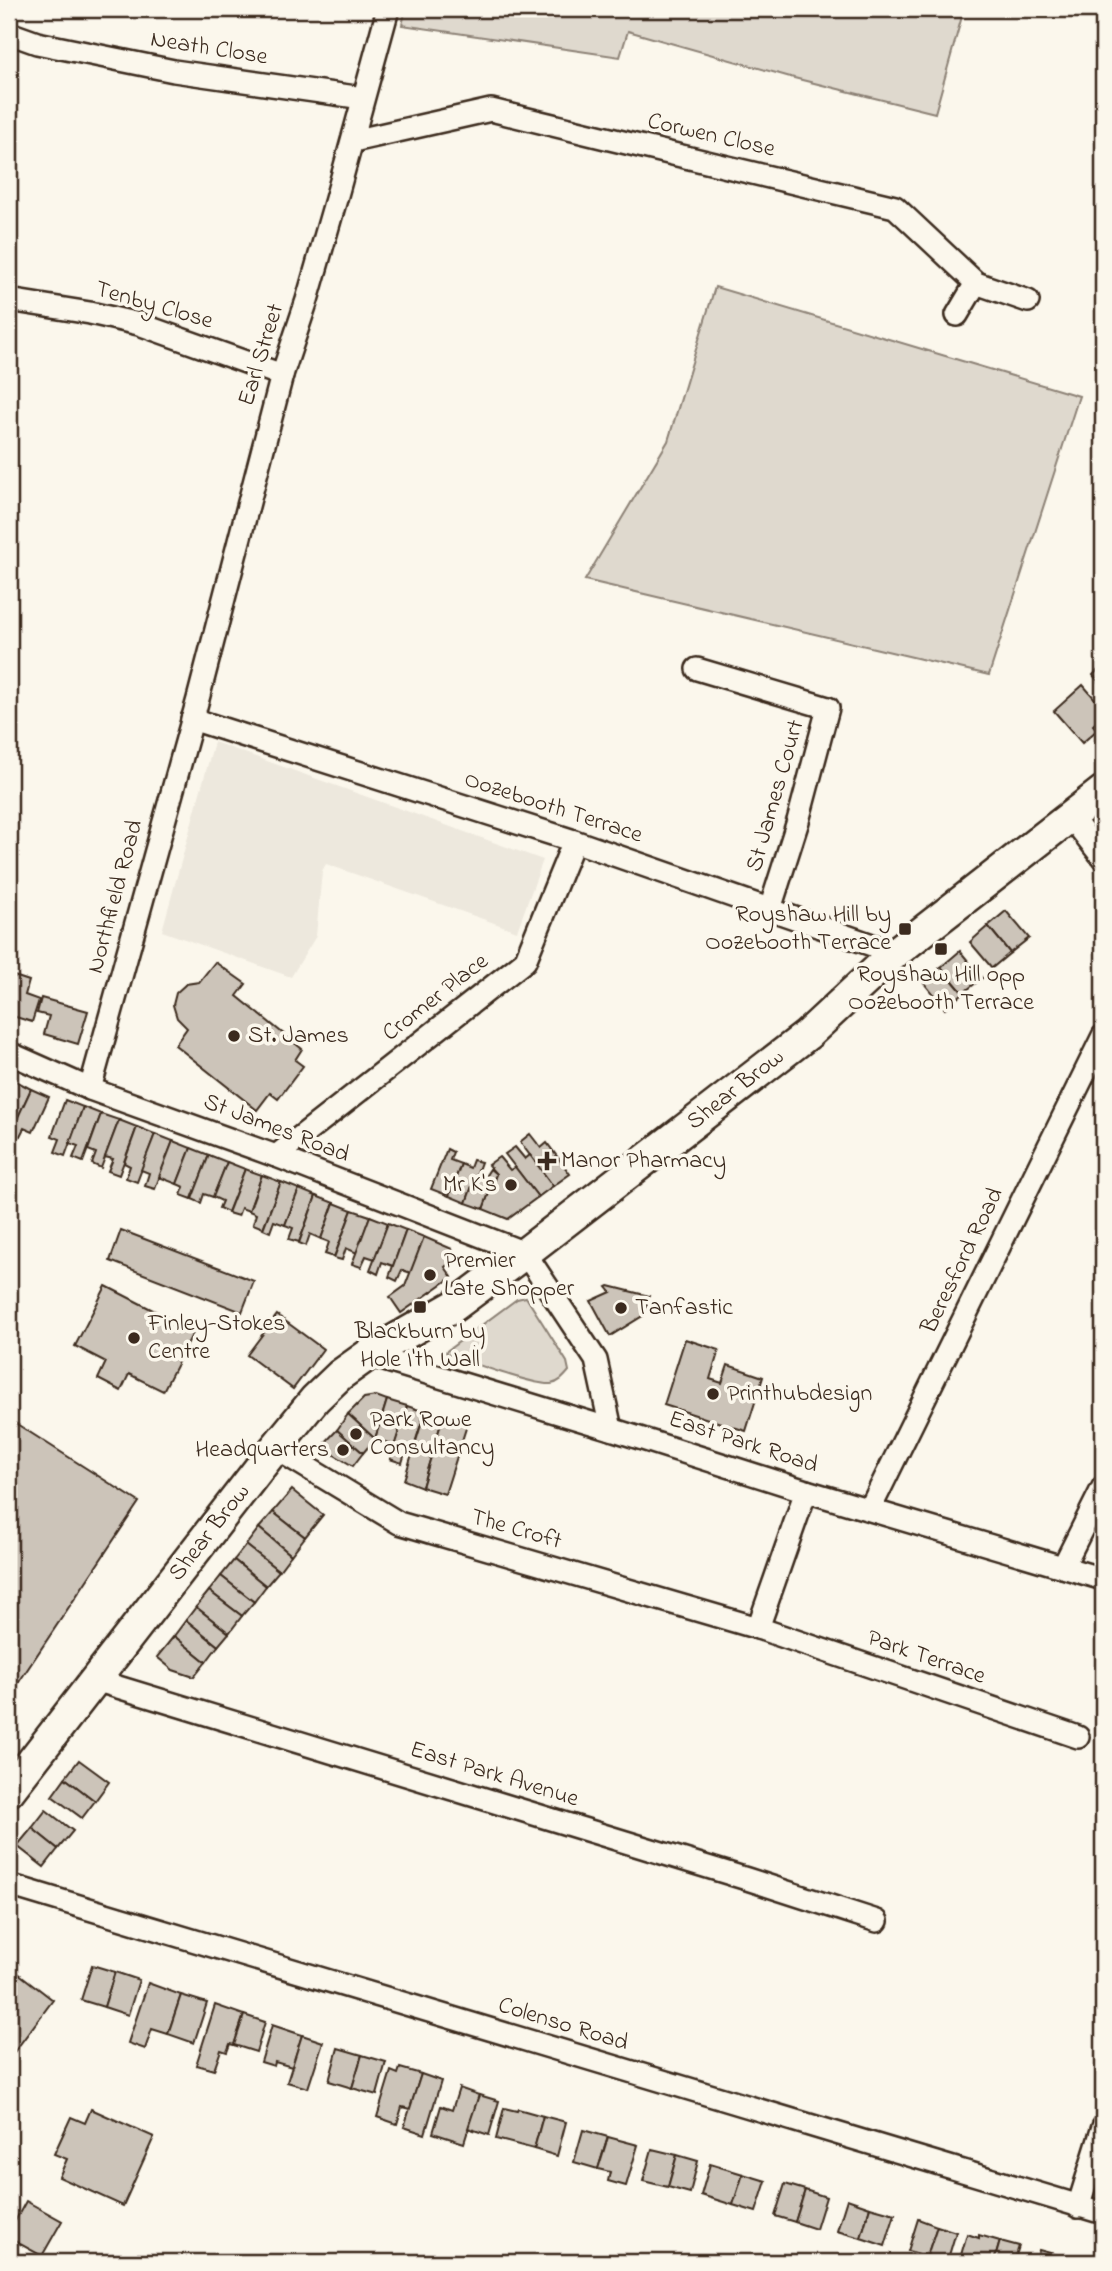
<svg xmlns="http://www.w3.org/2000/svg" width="1112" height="2271" font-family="'Indie Flower',sans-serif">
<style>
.built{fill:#ede8dd}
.green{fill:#dfd9ce;stroke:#8d8276;stroke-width:2}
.building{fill:#ccc4b9;stroke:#3b2a1e;stroke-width:2}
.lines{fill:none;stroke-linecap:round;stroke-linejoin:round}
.minor-casing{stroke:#3b2a1e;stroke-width:26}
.secondary-casing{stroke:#3b2a1e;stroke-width:35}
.minor{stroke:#fbf7ec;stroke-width:21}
.secondary{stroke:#fbf7ec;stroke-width:30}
.poi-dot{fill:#3b2a1e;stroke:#fbf7ec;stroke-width:2.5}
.labels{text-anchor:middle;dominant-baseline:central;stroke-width:7;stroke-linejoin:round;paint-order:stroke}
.street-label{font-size:24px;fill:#3b2a1e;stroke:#fbf7ec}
.poi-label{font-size:24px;fill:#3b2a1e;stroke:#fbf7ec;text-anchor:start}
</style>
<rect width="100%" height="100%" fill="#fbf7ec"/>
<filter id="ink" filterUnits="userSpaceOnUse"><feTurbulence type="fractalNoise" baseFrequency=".0143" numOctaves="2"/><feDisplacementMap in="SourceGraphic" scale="14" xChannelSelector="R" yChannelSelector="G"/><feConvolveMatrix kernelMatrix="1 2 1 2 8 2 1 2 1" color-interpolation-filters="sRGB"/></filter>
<g filter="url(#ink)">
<polygon class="built" points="214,742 543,860 517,931 326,864 322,871 316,936 291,977 162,931"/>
<g class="green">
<polygon points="406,9 964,9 935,113 794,78 628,31 620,57 402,25"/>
<polygon points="715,287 1079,396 989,675 585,580 668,441"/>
<path d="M526 1297 567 1362 569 1371C564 1377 559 1383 551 1384 534 1386 465 1360 444 1353L517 1299Z"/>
</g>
<g class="building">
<polygon points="1103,665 1103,687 1093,675"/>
<polygon points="1083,685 1103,708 1103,716 1093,725 1097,730 1082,743 1054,711"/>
<polygon points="1006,911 1029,938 1010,953 988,926"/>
<polygon points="988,926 1010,953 992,968 970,942"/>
<polygon points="960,951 982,978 963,993 941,967"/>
<polygon points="215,962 246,984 237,996 302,1049 295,1060 303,1066 278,1099 270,1093 257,1110 175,1045 187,1028 177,1018 173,1005 176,993 186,984 199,982"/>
<polygon points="941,967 963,993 945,1009 923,982"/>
<polygon points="14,976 29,981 25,995 39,1000 32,1022 9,1015 9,994"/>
<polygon points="41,998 88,1011 78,1044 44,1034 49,1016 37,1013"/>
<polygon points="14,1080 31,1089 12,1131 9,1130 9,1092"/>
<polygon points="31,1089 49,1097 33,1132 24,1128 20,1136 11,1132"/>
<polygon points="1103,1099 1103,1117 1096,1113"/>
<polygon points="65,1100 83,1107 65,1156 55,1152 60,1139 52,1136"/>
<polygon points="83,1107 101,1114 83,1162 73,1158 78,1146 70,1143"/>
<polygon points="101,1114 119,1120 101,1168 92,1164 96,1153 88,1150"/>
<polygon points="119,1120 137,1127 119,1175 108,1171 113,1159 105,1157"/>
<polygon points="137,1127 155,1134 137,1182 126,1178 130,1166 124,1163"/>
<polygon points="155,1134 173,1141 155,1189 145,1186 149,1173 141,1170"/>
<polygon points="530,1134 541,1148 547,1143 570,1174 553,1186 520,1142"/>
<polygon points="173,1141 191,1148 177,1184 159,1177"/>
<polygon points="515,1147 525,1159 530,1155 553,1186 538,1197 505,1154"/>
<polygon points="191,1148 209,1155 192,1199 181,1195 184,1187 177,1184"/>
<polygon points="447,1149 453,1152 450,1160 461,1164 449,1196 431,1189"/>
<polygon points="209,1155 227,1162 213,1197 204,1194 201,1203 192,1199"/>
<polygon points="499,1157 510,1170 515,1167 538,1197 508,1219 483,1209 496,1174 488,1165"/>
<polygon points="473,1160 481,1162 466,1203 449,1196 461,1164 470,1168"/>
<polygon points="227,1162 245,1169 228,1212 219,1208 222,1201 213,1197"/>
<polygon points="245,1169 262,1175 249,1211 241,1208 238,1216 228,1213"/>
<polygon points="490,1169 496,1174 483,1209 466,1203 476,1175 484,1178"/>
<polygon points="262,1175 281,1182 263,1228 253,1224 256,1214 249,1211"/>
<polygon points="281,1182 299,1189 285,1225 274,1221 270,1232 263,1229"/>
<polygon points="299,1189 316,1196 299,1242 289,1239 293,1228 285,1225"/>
<polygon points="316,1196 334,1203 321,1239 310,1234 306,1246 299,1243"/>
<polygon points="334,1203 352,1210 334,1257 325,1254 329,1242 321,1239"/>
<polygon points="352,1210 370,1216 357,1253 346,1248 342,1260 334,1258"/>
<polygon points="370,1216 388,1223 375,1259 366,1256 361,1267 352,1264"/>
<polygon points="388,1223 406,1230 393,1266 382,1262 378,1274 370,1270"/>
<polygon points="121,1230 254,1281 242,1312 110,1261"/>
<polygon points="406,1230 424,1237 411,1273 402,1270 397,1281 389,1277"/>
<polygon points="424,1237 452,1249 455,1259 445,1267 452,1277 401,1313 390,1297 405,1286"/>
<polygon points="106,1286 194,1331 163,1391 129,1374 121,1391 98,1379 106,1362 75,1346"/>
<polygon points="609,1286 649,1296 644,1315 610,1336 591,1301 611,1292 607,1287"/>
<polygon points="277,1315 323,1349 293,1389 247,1355"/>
<polygon points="685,1339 719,1350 710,1379 722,1383 728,1365 763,1377 746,1431 664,1405"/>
<polygon points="376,1396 387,1400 375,1439 348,1414 364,1398"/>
<polygon points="387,1400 407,1406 395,1445 375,1439"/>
<polygon points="407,1406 425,1412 413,1449 407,1447 402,1463 390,1459"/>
<polygon points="425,1412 443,1417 422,1487 404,1480"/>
<polygon points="348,1414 375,1439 363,1453 337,1430"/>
<polygon points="443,1417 467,1425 445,1494 422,1487"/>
<polygon points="9,1419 139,1502 9,1697"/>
<polygon points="337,1430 363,1453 353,1466 321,1447"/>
<polygon points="292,1490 323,1515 305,1537 273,1512"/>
<polygon points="273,1512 305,1537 291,1555 259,1528"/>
<polygon points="259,1528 291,1555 279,1571 246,1545"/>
<polygon points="246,1545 279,1571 266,1586 234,1560"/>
<polygon points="234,1560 266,1586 254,1602 221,1576"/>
<polygon points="221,1576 254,1602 242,1616 209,1591"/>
<polygon points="209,1591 242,1616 229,1633 196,1607"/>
<polygon points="196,1607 229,1633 218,1646 186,1620"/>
<polygon points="186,1620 218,1646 206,1662 174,1636"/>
<polygon points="174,1636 206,1662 194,1677 173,1670 157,1657"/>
<polygon points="79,1760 109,1782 95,1801 65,1778"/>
<polygon points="65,1778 95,1801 82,1818 52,1796"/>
<polygon points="46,1810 73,1831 58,1849 32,1828"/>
<polygon points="32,1828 58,1849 44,1867 17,1846"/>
<polygon points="92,1965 115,1972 104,2007 81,2000"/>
<polygon points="9,1966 53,2000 9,2059"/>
<polygon points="115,1972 139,1980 128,2015 104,2007"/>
<polygon points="148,1983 181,1995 168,2034 152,2029 145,2049 128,2043"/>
<polygon points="181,1995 207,2003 194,2043 168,2034"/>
<polygon points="215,2005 244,2015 234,2045 230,2044 227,2052 221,2050 214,2070 196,2065"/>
<polygon points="244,2015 265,2022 256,2052 234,2045"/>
<polygon points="272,2025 302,2035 292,2067 275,2062 274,2066 261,2062"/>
<polygon points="302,2035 323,2042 308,2088 287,2082"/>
<polygon points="338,2048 362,2055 352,2088 329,2081"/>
<polygon points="362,2055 386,2062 377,2095 352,2088"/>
<polygon points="400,2068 421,2074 410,2109 402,2107 397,2124 377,2117 391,2071 398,2074"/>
<polygon points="421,2074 441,2081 425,2134 404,2127"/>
<polygon points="459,2088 479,2095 464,2143 433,2133 441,2106 452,2110"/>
<polygon points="479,2095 499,2101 489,2135 468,2128"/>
<polygon points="504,2108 517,2111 518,2109 543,2116 534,2149 496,2139"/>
<polygon points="91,2109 154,2137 123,2206 59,2177 67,2159 54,2154 71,2117 85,2123"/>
<polygon points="543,2116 566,2122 557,2156 534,2149"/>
<polygon points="583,2130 608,2137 598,2169 574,2162"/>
<polygon points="608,2137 638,2145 626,2186 608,2181 610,2172 598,2169"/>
<polygon points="652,2149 677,2155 668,2187 643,2181"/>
<polygon points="677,2155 698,2161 690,2193 668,2187"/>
<polygon points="710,2164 743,2174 733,2205 701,2195"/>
<polygon points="743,2174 766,2181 756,2212 733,2205"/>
<polygon points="785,2184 805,2190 795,2222 775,2216"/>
<polygon points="805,2190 826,2197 816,2229 795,2222"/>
<polygon points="847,2199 870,2207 861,2238 837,2231"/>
<polygon points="26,2201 62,2221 42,2256 9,2238 9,2232"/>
<polygon points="870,2207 895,2214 885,2246 861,2238"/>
<polygon points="918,2219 937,2226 927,2256 908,2251"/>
<polygon points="937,2226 956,2232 947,2262 927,2256"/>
<polygon points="967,2234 979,2238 979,2235 1000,2241 994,2262 959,2262"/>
<polygon points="1000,2241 1019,2246 1014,2262 994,2262"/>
<polygon points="1039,2250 1065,2257 1063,2262 1036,2262"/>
<polygon points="1065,2257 1082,2262 1063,2262"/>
</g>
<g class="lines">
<g class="minor-casing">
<g id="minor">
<polyline points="9,33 37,43 174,71 363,98"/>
<polyline points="353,141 491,110 610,139 895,207 976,283 1028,301"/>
<polyline points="9,300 90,313 139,324 282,375"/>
<polyline points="957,315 976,283"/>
<polyline points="697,669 828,708 798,821 770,909"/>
<polyline points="192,719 574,841 895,953"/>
<polyline points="1071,817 1103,858"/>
<polyline points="9,1053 90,1089 276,1156 525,1253 596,1360 611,1429"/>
<polyline points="90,1089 198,699 282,375 307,300 336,199 388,9"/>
<polyline points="276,1156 525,961 574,841"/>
<polyline points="368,1355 611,1429 806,1491 1103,1579"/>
<polyline points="275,1448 399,1523 758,1628 1078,1737"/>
<polyline points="870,1509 1103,1036"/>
<polyline points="1063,1567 1103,1487"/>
<polyline points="758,1628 806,1491"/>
<polyline points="95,1680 747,1879 877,1921"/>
<polyline points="9,1885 1103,2213"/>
<polyline points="1078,2207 1103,2127"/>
</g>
</g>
<g class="secondary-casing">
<polyline id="secondary" points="9,1791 275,1448 315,1399 340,1375 368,1355 454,1306 525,1253 807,1035 895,953 1103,791"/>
</g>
<use href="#minor" class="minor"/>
<use href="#secondary" class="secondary"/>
</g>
</g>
<g class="poi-dot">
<rect x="898" y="922" width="14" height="14" rx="3.5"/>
<rect x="934" y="942" width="14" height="14" rx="3.5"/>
<circle cx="234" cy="1036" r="7"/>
<path d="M543.5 1150.5h7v7h7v7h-7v7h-7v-7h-7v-7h7z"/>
<circle cx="511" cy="1185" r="7"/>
<circle cx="430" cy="1275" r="7"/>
<rect x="413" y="1300" width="14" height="14" rx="3.5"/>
<circle cx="621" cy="1308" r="7"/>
<circle cx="134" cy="1338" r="7"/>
<circle cx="713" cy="1394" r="7"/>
<circle cx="356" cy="1434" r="7"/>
<circle cx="343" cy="1450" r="7"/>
</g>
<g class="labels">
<g class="street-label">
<text transform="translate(209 49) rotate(9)">Neath Close</text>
<text transform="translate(711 136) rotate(13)">Corwen Close</text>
<text transform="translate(154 306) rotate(16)">Tenby Close</text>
<text transform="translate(262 355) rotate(-73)">Earl Street</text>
<text transform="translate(776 796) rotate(-74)">St James Court</text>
<text transform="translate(553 808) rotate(18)">Oozebooth Terrace</text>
<text transform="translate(116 897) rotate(-75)">Northfield Road</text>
<text transform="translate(436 998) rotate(-38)">Cromer Place</text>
<text transform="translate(736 1090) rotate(-38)">Shear Brow</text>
<text transform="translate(276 1129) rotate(21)">St James Road</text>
<text transform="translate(963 1261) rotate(-64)">Beresford Road</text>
<text transform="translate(743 1443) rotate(18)">East Park Road</text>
<text transform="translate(516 1530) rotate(16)">The Croft</text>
<text transform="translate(210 1533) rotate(-52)">Shear Brow</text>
<text transform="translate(926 1658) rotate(19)">Park Terrace</text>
<text transform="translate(494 1775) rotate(17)">East Park Avenue</text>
<text transform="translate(563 2025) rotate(17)">Colenso Road</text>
</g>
<g class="poi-label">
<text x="891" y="915" text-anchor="end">Royshaw Hill by<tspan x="891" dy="28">Oozebooth Terrace</tspan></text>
<text x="941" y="975" text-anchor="middle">Royshaw Hill opp<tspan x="941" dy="28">Oozebooth Terrace</tspan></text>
<text x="248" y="1036">St. James</text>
<text x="561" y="1161">Manor Pharmacy</text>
<text x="497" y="1185" text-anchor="end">Mr K's</text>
<text x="444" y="1261">Premier<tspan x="444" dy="28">Late Shopper</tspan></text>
<text x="635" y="1308">Tanfastic</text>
<text x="148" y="1324">Finley-Stokes<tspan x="148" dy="28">Centre</tspan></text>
<text x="420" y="1332" text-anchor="middle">Blackburn by<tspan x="420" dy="28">Hole I'th Wall</tspan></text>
<text x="727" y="1394">Printhubdesign</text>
<text x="370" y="1420">Park Rowe<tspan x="370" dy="28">Consultancy</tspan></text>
<text x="329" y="1450" text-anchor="end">Headquarters</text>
</g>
</g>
<rect width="1112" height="2271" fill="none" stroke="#fbf7ec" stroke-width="35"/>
<rect x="18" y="18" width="1077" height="2236" fill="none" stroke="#3b2a1e" stroke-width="2.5" filter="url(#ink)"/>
</svg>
